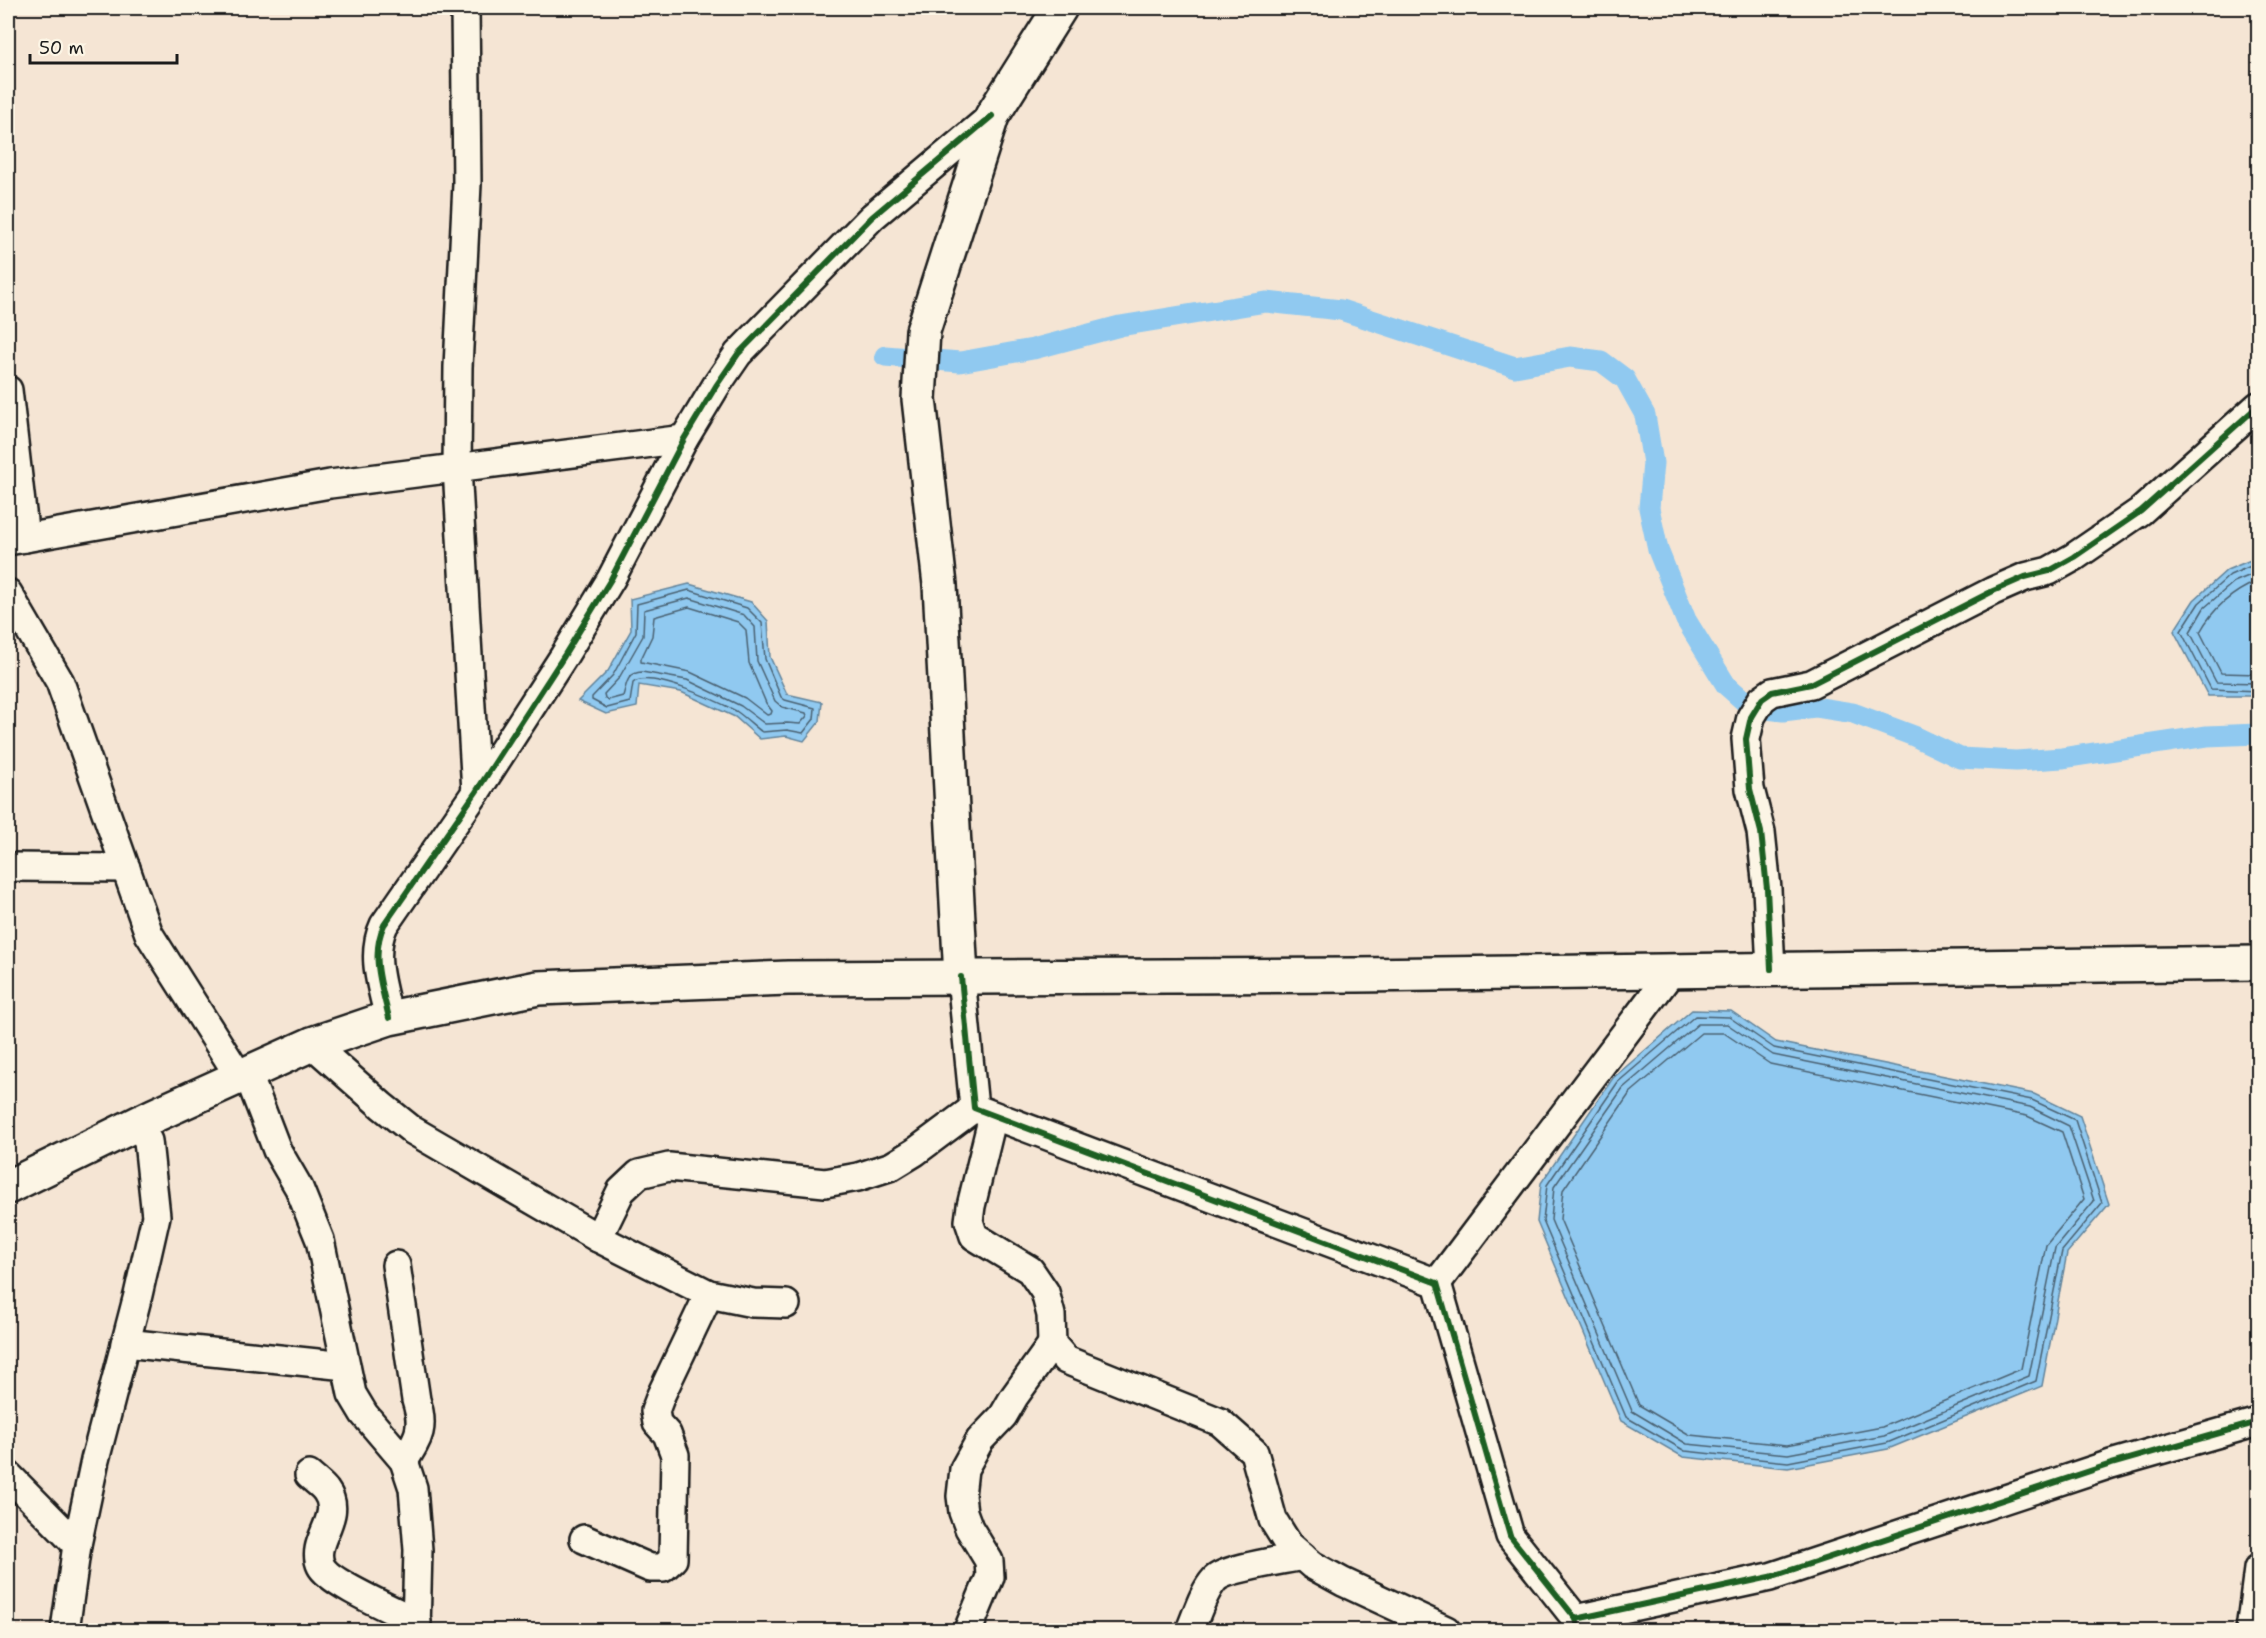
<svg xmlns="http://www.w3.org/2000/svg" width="2266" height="1638" font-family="'Shantell Sans',sans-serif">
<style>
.water{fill:#90c9f0;stroke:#62849b;stroke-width:1.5}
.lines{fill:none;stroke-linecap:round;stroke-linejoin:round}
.shore{stroke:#4a6171;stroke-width:1.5}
.canal{stroke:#90c9f0;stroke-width:21}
.minor-casing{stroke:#1c1c1c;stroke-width:32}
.major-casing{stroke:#1c1c1c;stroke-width:38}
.minor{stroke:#fcf5e5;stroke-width:27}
.major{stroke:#fcf5e5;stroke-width:33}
.cycleway-casing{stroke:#fcf5e5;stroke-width:10}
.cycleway{stroke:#1b5e20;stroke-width:6}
</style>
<rect width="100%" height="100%" fill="#f5e5d4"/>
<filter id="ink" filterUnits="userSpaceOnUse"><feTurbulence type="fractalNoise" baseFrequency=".0167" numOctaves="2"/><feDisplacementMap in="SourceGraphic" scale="12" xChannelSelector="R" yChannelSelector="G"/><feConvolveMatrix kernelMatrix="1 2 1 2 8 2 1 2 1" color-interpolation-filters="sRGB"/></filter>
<g filter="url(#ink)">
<g class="water">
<polygon points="2258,557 2258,696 2208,696 2174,631 2194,600 2227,570"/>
<polygon points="689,584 751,602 768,621 770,657 787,694 822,702 820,721 804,741 786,736 760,739 735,717 681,692 639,685 637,707 606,714 578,701 608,671 631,630 630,599"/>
<polygon points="1692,1010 1731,1011 1776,1042 2034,1094 2080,1116 2109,1204 2067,1253 2042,1386 1888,1449 1788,1468 1683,1457 1621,1421 1537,1222 1541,1183 1613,1078"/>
</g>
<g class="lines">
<g class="shore">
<polyline points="2258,563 2230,575 2199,603 2181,631 2211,689 2258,691"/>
<polyline points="2258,572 2234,582 2204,608 2190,632 2216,682 2258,683"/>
<path d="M2258 581C2234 591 2213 608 2200 632L2221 673 2258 674"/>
<path d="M689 590 747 608 762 623 765 659 781 697 785 700 815 708 814 719 803 733 787 730 762 732C754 726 745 717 736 711 719 702 649 669 633 683L630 702 607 708 592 700V697L613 675 636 632 637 604Z"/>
<path d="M689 598 744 615 755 627 757 661 775 701 782 707 806 713 807 716 800 724 787 723 765 724 741 706 687 680 642 672C626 673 627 684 623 696L608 700 605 698 604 694 619 678 643 636 644 610Z"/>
<polygon points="689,607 738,622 746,630 749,663 766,703 772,711 771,714 767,715 745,698 690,672 641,662 641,659 652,636 654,617"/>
<polygon points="1695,1016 1729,1017 1774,1048 2032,1100 2075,1120 2102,1203 2062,1251 2036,1381 1887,1443 1788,1462 1685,1451 1626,1417 1543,1221 1547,1185 1618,1082"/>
<polygon points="1698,1024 1727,1024 1773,1055 2030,1107 2069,1126 2094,1201 2055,1248 2029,1376 1884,1436 1788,1454 1687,1444 1632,1411 1551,1220 1554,1187 1623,1088"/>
<polygon points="1701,1033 1724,1033 1770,1064 2027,1116 2062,1132 2084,1199 2046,1245 2021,1369 1882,1427 1787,1445 1690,1435 1639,1405 1560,1219 1563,1190 1630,1093"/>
</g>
<polyline class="canal" points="885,356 960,362 1033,349 1120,326 1266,302 1341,310 1515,367 1570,357 1601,361 1625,379 1645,415 1653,463 1649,508 1658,550 1686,620 1726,685 1751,707 1783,711 1815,707 1853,713 1914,736 1960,758 2016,761 2062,758 2207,736 2258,734"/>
<g class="minor-casing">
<g id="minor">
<polyline points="465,8 467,184 458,367 457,468 476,792"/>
<polyline points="8,390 25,538"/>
<polyline points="8,541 330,484 684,439"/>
<polyline points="8,593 60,682 149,934 239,1076"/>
<polyline points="8,867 126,868"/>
<polyline points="1771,969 1767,889 1761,832 1750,789 1746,739 1751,717 1762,699 1772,692 1811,684 1993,591 2025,577 2049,571 2074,557 2141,511 2258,406"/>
<polyline points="961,977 974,1108 1437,1283 1510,1536 1576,1619 1579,1630"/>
<path d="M389 1018C382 987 370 955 384 925L476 792 564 656 611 579 684 439 716 386 738 354 872 217 992 116"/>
<polyline points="312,1044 382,1106 412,1130 598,1238 709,1294 753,1303 786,1304"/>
<polyline points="247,1072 277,1150 299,1188 320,1240 352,1394 364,1414 404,1461 413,1488 418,1550 416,1630"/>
<polyline points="993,1116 971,1206 969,1221 974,1236 1030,1270 1045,1292 1051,1315 1052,1344 1066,1360 1220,1422 1254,1452 1273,1520 1288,1544 1312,1565 1343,1582 1446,1630"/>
<polyline points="598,1238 621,1191 639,1174 669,1167 825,1183 858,1177 892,1166 915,1152 974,1108"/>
<path d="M396 1265 416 1400C425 1428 419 1437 404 1461"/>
<polyline points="1437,1283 1672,971"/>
<polyline points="125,1343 346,1366"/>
<polyline points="8,1475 77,1545"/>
<path d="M309 1475C314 1480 322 1485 326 1491 345 1517 309 1541 321 1566 329 1583 398 1612 417 1622"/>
<polyline points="584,1539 650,1568 663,1568 673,1559 675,1455 667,1434 657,1423 655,1411 661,1395 709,1294"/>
<polyline points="1576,1619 1770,1577 2111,1464 2258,1422"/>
<polyline points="65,1630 77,1545 95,1460 138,1295 156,1216 148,1141 138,1123"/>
<polyline points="968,1630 990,1577 989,1561 969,1528 963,1512 961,1496 964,1469 980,1440 1003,1416 1014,1397 1052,1344"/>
<path d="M1190 1630C1197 1614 1203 1592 1215 1579 1226 1568 1285 1560 1302 1556"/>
<polyline points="2250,1630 2258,1569"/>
</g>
</g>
<g class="major-casing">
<g id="major">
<polyline points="961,977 940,585 919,399 923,331 992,116 1060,8"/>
<polyline points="8,1187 153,1116 312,1044 389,1018 538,988 788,978 1358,975 2258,963"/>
</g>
</g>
<use href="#minor" class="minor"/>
<use href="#major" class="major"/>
<g class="cycleway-casing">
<g id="cycleway">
<polyline points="1771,969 1767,889 1761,832 1750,789 1746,739 1751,717 1762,699 1772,692 1811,684 1993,591 2025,577 2049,571 2074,557 2141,511 2258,406"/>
<polyline points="961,977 974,1108 1437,1283 1510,1536 1576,1619 1579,1630"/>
<path d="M389 1018C382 987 370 955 384 925L476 792 564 656 611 579 684 439 716 386 738 354 872 217 992 116"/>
<polyline points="1576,1619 1770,1577 2111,1464 2258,1422"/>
</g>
</g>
<use href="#cycleway" class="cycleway"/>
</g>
</g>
<rect width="2266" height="1638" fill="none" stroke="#fcf5e5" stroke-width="30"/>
<rect x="15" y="15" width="2236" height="1608" fill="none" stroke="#1c1c1c" stroke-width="2" filter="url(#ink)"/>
<path d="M30 54v9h147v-9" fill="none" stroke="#1c1c1c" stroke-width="3"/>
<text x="39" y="54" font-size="18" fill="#1c1c1c" stroke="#fcf5e5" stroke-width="4.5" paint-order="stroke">50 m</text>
</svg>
